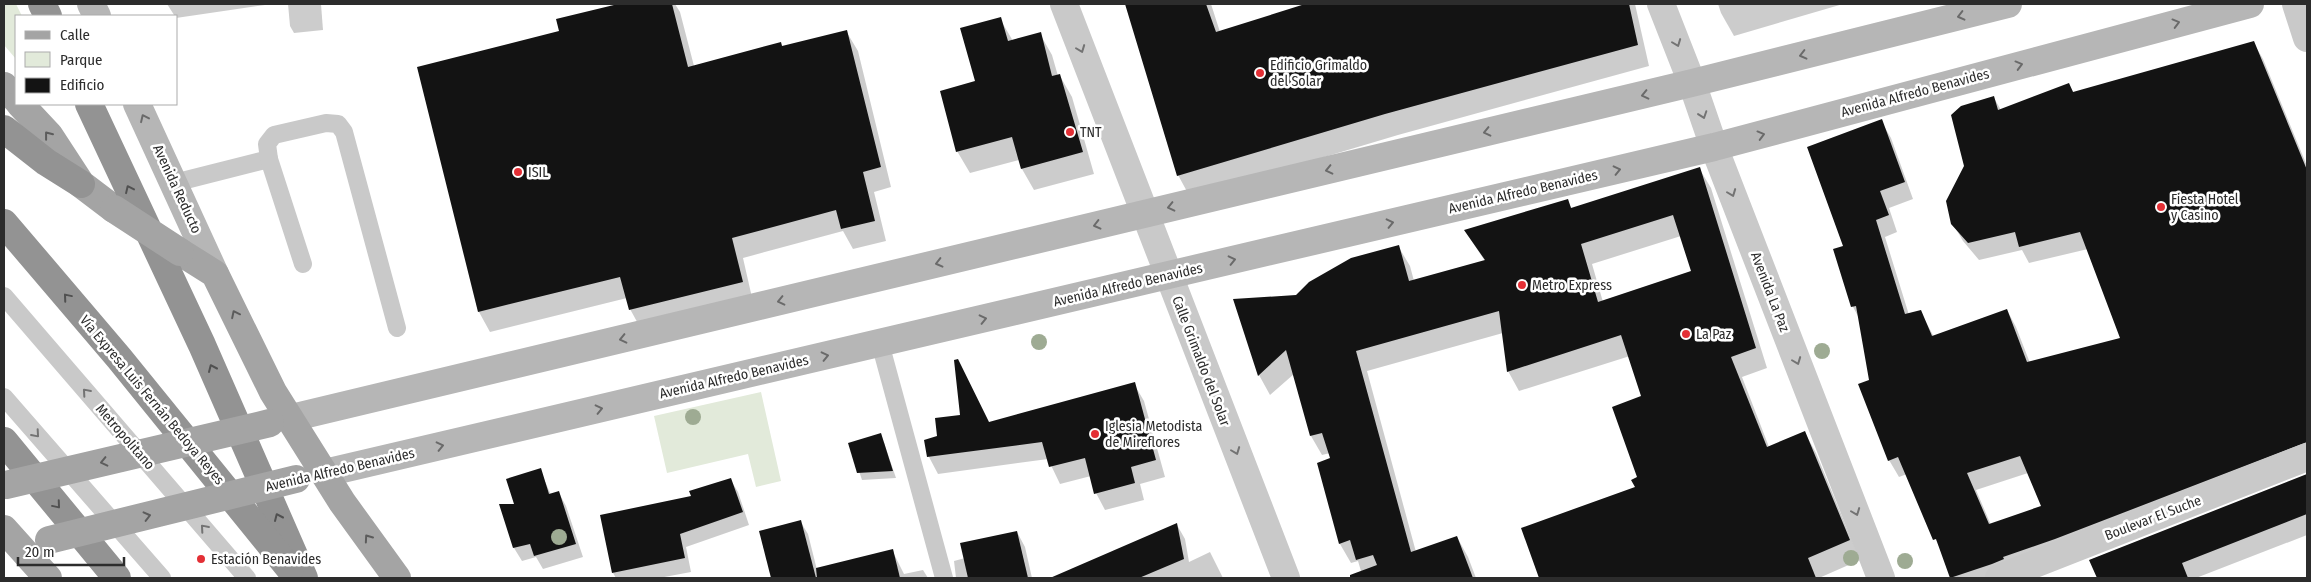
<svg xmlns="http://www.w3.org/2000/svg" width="2311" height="582" font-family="'Fira Sans Condensed',sans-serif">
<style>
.green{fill:#e2eada}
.shadow{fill:#0003;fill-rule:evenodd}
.building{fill:#131313;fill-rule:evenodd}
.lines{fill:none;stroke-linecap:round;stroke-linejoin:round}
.lane{stroke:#c9c9c9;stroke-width:18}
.street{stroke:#c9c9c9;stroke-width:28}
.secondary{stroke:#b6b6b6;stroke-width:28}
.primary{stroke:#a4a4a4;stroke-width:28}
.highway{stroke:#939393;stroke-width:28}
.primary-bridge{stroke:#a4a4a4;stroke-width:28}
.tree{fill:#9eab93}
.oneway{stroke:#6a6a6a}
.oneway2{stroke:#737373}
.oneway3{stroke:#5c5c5c}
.oneway4{stroke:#505050}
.poi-dot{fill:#e32f35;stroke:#fff;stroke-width:2}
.labels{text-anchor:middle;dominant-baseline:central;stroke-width:5;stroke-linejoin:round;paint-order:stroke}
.poi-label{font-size:14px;fill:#2c2c2c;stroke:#fff;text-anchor:start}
.street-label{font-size:14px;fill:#2c2c2c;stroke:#fff}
</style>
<rect width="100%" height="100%" fill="#fff"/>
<g class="green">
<polygon points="4,4 16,4 22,16 16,16 16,59 4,45"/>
<polygon points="761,392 781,481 756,487 748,454 667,473 654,416"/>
</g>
<g class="shadow">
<polygon points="167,4 264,4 265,5 176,18"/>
<polygon points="288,4 321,4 323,30 294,33 290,26"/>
<polygon points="623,4 675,4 680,12 694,66 780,43 783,47 846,31 858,51 891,187 874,192 886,241 853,249 843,231 743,258 753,302 641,329 630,309 627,298 490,332 479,312 418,68 561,32 558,20"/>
<polygon points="1127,4 1211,4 1220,32 1310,4 1635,4 1649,66 1398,135 1190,197 1178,175"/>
<polygon points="1718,4 1843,4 1734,36 1721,13"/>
<polygon points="1000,19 1013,41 1040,34 1052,55 1058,76 1060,76 1072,97 1094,174 1034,190 1022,169 1019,160 970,173 957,151 976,82"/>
<path d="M2253 42 2263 59 2307 166V461L2008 578H1951L1941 551 1907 474 1899 477 1889 460 1870 381 1859 318 1853 307 1835 250 1845 246 1881 121 1891 138 1913 199 1889 208 1897 232 1885 237 1909 315 1920 311 1934 337 2007 310 2016 327 2030 363 2122 339 2088 249 2029 263 2022 250 1979 260 1963 241 1953 224 1965 166 1994 98 2001 110 2069 85 2074 93ZM2028 473 2043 506 1991 525 1976 490Z"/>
<path d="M1699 168 1711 188 1767 368 1742 377 1769 447 1805 433 1816 453 1860 560 1819 578H1651L1676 569 1675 567 1644 578H1541L1523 529 1636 488 1639 478 1643 397 1630 356 1519 391 1508 371 1503 333 1367 371 1416 552 1457 537 1468 557 1476 578H1363L1358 561 1351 563 1340 544 1332 458 1330 453 1322 455 1311 436 1294 374 1270 395 1259 375 1235 300 1297 296 1398 246 1410 266 1414 281 1485 261 1465 231 1567 200 1572 209ZM1681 236 1692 272 1603 302 1592 264Z"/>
<polygon points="1134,384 1144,401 1165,477 1140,484 1144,500 1105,510 1096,493 1091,476 1060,484 1048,459 938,474 929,457 925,441"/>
<polygon points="881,434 896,478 862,480 850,444"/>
<polygon points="540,470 551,495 559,493 566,506 583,557 543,569 536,557 522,561 514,548 501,505 516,505"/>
<polygon points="2307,475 2307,535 2196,578 2098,578 2090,560"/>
<polygon points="730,479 738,492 749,525 686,547 691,572 659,578 616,578 613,573 693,497"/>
<polygon points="800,521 808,534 819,578 772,578 760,531"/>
<polygon points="1177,525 1185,539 1189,562 1210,552 1223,578 1053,578"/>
<polygon points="1017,532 1025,547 1032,578 956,578 954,561 965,558"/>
<polygon points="892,550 904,574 923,570 928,578 860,578 855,559"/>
</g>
<g class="building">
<polygon points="618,4 672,4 688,67 781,42 782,46 847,30 881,167 863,172 875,221 841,229 836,210 732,238 743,282 629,310 620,277 478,312 417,67 559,31 556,19"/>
<polygon points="1125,4 1206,4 1216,32 1305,4 1629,4 1638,45 1385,114 1177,176"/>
<polygon points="1001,17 1008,41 1041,32 1052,76 1060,74 1083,152 1021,169 1012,137 956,152 940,91 975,81 960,28"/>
<path d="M2254 41 2307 170V442L2055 539 2003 557 2004 559 1992 564 1950 578 1936 539 1933 540 1898 457 1888 461 1858 384 1869 380 1856 306 1851 307 1833 249 1843 246 1807 147 1882 119 1905 182 1880 191 1889 215 1876 220 1905 314 1921 310 1932 336 2007 309 2027 362 2120 338 2080 232 2019 247 2015 232 1968 243 1951 224 1946 201 1964 166 1951 115 1961 106 1994 96 1998 110 2069 83 2073 92ZM2020 456 2041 506 1989 524 1967 473Z"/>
<path d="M1700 167 1756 348 1731 357 1767 447 1805 431 1850 540 1808 558 1816 578H1539L1521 528 1635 487 1631 480 1637 477 1612 407 1641 396 1621 335 1507 372 1499 311 1356 351 1411 552 1457 536 1473 578H1350V575L1377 565 1373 555 1356 560 1350 540 1339 544 1317 463 1330 458 1322 433 1310 436 1286 350 1258 376 1233 299 1296 295 1309 282 1351 258 1399 245 1409 281 1485 260 1464 230 1568 199 1571 208ZM1673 215 1691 271 1598 302 1581 244Z"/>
<polygon points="958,359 989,422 1135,382 1156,460 1131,467 1135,483 1094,494 1085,458 1049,467 1042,442 927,457 924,440 937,436 935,418 960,415 954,360"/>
<polygon points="881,433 893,471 857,473 848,443"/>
<polygon points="541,468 549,494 559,491 576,544 534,556 530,544 513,548 499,504 514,504 506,479"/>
<polygon points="2307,474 2307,514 2182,563 2188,578 2097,578 2089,560"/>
<polygon points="731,478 743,512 680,534 685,558 612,573 600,515 691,496 689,491"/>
<polygon points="801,520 816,578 771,578 759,531"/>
<polygon points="1177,523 1184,559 1139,578 1050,578"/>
<polygon points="1017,531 1028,578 968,578 960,543"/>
<polygon points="893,549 900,578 817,578 816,568"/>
</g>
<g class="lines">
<g class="lane">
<polyline points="174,183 269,159"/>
<polyline points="303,264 269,159 267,144 274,135 326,123 338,124 344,132 397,328"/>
<polyline points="4,296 247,578"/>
<polyline points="880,343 944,578"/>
<polyline points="4,397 162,578"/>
</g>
<g class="street">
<polyline points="1064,4 1286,578"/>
<polyline points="1661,4 1692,83 1714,147 1881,578"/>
<polyline points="2296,4 2307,38"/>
<polyline points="1999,578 2307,457"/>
</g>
<g class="secondary">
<polyline points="91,4 97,16"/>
<polyline points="137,104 215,274"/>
<polyline points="291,418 1692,83 2008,4"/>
<polyline points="325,473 1714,147 2250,4"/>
</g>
<g class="primary">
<polyline points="4,86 16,99"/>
<polyline points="20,104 49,135 81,184 114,209"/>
<polyline points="180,252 215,274 273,392 342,502 397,578"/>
<polyline points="4,529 48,578"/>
</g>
<g class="highway">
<polyline points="42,4 48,16"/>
<polyline points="89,104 202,345 304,578"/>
<polyline points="4,129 46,162 81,184"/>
<polyline points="4,223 119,358 290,569"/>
<polyline points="4,441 117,578"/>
</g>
<g class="primary-bridge">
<polyline points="114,209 180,252"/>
<polyline points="6,485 270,423"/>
<polyline points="49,540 296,479"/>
</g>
</g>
<g class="tree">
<circle cx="1039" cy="342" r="8"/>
<circle cx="1822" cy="351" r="8"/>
<circle cx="693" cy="417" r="8"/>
<circle cx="559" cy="537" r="8"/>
<circle cx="1851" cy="558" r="8"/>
<circle cx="1905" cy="561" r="8"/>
</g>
<defs><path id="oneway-chevron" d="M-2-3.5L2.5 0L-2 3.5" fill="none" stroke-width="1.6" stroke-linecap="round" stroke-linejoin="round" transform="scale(1.25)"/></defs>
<g class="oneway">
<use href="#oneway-chevron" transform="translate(1961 16) rotate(166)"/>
<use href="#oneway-chevron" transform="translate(2176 23) rotate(-15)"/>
<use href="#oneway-chevron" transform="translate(1803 55) rotate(166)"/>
<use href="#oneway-chevron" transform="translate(2019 65) rotate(-15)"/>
<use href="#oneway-chevron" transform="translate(1645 95) rotate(167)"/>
<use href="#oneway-chevron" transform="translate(144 118) rotate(-115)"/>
<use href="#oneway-chevron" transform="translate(1487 132) rotate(167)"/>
<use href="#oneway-chevron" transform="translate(1761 135) rotate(-15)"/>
<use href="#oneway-chevron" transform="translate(1329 170) rotate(167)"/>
<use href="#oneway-chevron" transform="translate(1617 170) rotate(-13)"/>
<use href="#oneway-chevron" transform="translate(1171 207) rotate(167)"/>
<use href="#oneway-chevron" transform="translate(1390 223) rotate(-13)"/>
<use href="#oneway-chevron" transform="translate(1097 225) rotate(166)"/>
<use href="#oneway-chevron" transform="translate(1232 260) rotate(-13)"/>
<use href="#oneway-chevron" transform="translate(939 263) rotate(166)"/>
<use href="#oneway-chevron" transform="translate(781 301) rotate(167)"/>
<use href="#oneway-chevron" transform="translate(983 319) rotate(-13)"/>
<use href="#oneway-chevron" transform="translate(623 339) rotate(167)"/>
<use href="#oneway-chevron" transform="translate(825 356) rotate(-13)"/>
<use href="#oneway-chevron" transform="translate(599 409) rotate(-13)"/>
<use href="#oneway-chevron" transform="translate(440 446) rotate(-13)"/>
</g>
<g class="oneway2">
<use href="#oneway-chevron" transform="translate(1677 43) rotate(69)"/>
<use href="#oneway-chevron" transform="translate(1081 49) rotate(69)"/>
<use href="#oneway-chevron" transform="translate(1703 115) rotate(71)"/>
<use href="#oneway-chevron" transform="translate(1732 193) rotate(69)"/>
<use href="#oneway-chevron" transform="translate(1797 361) rotate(69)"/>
<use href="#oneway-chevron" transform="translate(86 392) rotate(-131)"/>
<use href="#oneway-chevron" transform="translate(36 434) rotate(49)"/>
<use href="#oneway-chevron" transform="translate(1236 451) rotate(69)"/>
<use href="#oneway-chevron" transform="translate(1856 512) rotate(69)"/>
<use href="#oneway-chevron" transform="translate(204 528) rotate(-131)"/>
</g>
<g class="oneway3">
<use href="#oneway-chevron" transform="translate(48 135) rotate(-128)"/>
<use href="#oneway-chevron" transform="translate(235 314) rotate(-116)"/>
<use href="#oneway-chevron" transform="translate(104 462) rotate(167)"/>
<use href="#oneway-chevron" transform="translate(147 516) rotate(-14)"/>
<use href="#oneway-chevron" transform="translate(368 538) rotate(-125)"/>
</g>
<g class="oneway4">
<use href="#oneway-chevron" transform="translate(129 189) rotate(-115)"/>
<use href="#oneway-chevron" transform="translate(67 297) rotate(-130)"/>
<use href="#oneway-chevron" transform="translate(212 368) rotate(-114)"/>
<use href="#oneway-chevron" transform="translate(57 505) rotate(50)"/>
<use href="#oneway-chevron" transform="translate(278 517) rotate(-114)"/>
</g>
<g class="poi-dot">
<circle cx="1260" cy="73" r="5"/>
<circle cx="1070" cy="132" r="5"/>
<circle cx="518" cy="172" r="5"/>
<circle cx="2161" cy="207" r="5"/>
<circle cx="1522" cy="285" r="5"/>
<circle cx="1686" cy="334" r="5"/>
<circle cx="1095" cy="434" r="5"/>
<circle cx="201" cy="559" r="5"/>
</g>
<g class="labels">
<g class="poi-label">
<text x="1270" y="65">Edificio Grimaldo<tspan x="1270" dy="16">del Solar</tspan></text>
<text x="1080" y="132">TNT</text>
<text x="528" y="172">ISIL</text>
<text x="2171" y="199">Fiesta Hotel<tspan x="2171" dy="16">y Casino</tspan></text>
<text x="1532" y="285">Metro Express</text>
<text x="1696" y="334">La Paz</text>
<text x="1105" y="426">Iglesia Metodista<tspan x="1105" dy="16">de Mireflores</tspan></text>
<text x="211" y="559">Estación Benavides</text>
</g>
<g class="street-label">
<text transform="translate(1915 93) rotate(-15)">Avenida Alfredo Benavides</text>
<text transform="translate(177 189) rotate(65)">Avenida Reducto</text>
<text transform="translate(1523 192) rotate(-13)">Avenida Alfredo Benavides</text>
<text transform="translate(1128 285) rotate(-13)">Avenida Alfredo Benavides</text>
<text transform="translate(1770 292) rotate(69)">Avenida La Paz</text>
<text transform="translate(1201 361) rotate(69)">Calle Grimaldo del Solar</text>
<text transform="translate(734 377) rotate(-13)">Avenida Alfredo Benavides</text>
<text transform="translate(152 400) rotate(50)">Vía Expresa Luis Fernán Bedoya Reyes</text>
<text transform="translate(125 437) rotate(49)">Metropolitano</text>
<text transform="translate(340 470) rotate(-13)">Avenida Alfredo Benavides</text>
<text transform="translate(2153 518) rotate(-21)">Boulevar El Suche</text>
</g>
</g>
<rect width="2311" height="582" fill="none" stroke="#2c2c2c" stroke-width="10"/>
<rect x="15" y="15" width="162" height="90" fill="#ffffff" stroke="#ababab"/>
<rect x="25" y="31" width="25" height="8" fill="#a4a4a4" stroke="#ababab"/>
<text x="60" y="40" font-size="15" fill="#2c2c2c">Calle</text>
<rect x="25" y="52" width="25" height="15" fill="#e2eada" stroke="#ababab"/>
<text x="60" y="65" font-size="15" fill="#2c2c2c">Parque</text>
<rect x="25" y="78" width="25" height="15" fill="#131313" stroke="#ababab"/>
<text x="60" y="90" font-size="15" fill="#2c2c2c">Edificio</text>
<path d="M18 557v8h106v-8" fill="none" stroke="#2c2c2c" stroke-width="2.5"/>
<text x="25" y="557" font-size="15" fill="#2c2c2c" stroke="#ffffff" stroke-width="4" paint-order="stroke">20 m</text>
</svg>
